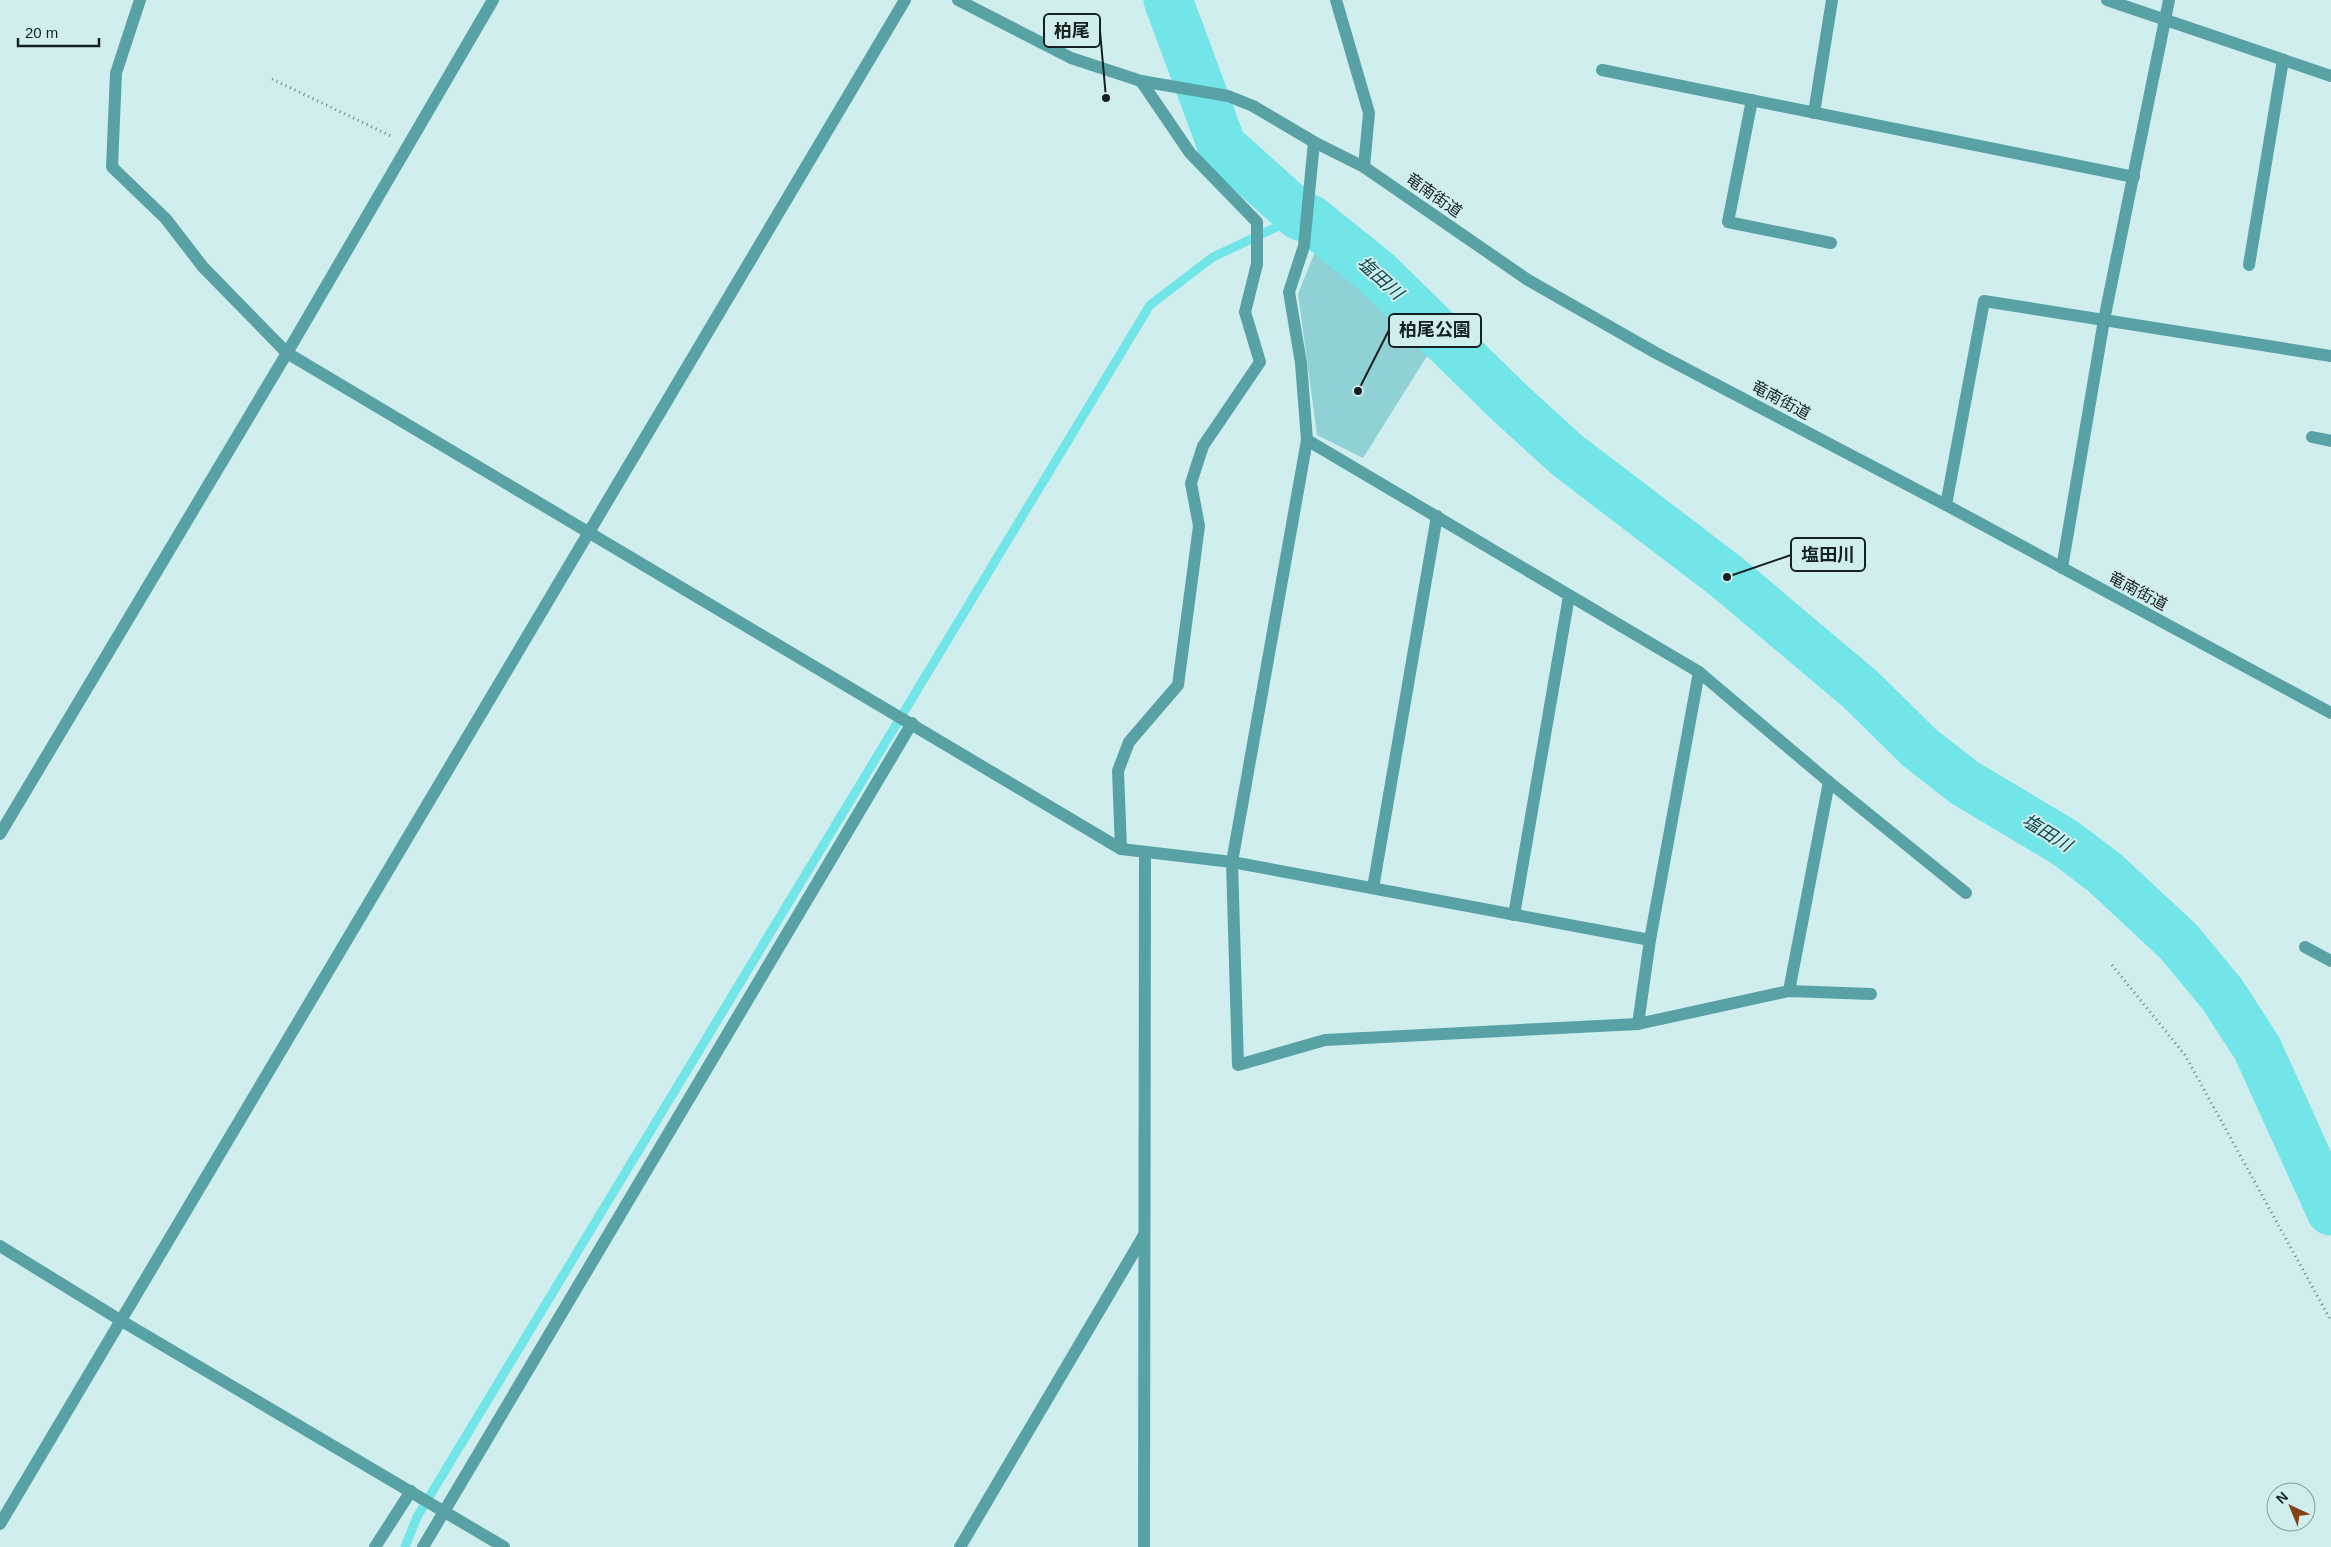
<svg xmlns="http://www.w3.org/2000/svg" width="2331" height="1547" font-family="Helvetica,'Noto Sans JP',sans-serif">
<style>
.green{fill:#8fd1d4}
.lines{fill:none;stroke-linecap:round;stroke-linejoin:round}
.stream{stroke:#72e5e9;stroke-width:9}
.river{stroke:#72e5e9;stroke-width:49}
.path{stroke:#6e8182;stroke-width:3;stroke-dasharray:1 4;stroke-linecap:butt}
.street{stroke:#58a2a5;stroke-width:12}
.labels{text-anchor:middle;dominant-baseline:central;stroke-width:4;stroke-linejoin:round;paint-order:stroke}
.street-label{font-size:16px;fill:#152020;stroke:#d1eeef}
.water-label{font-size:18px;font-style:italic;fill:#114648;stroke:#d1eeef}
.leader{fill:none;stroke:#152020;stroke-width:2}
.callout-dot{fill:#152020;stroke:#d1eeef;stroke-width:2}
.callout{fill:#d1eeef;stroke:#152020;stroke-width:2}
.callout-label{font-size:18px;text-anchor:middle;font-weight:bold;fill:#152020}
</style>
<rect width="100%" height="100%" fill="#d1eeef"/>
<polygon class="green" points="1319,242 1432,348 1363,458 1317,435 1298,294"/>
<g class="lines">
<polyline class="stream" points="405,1547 417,1517 1150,305 1213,257 1300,216"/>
<polyline class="river" points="1168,0 1222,146 1300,216 1310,219 1376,272 1511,404 1567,455 1727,577 1860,689 1920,748 1965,783 2064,842 2105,873 2178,941 2222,994 2257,1048 2331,1211"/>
<g class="path">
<polyline points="272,79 391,136"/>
<polyline points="2112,965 2185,1055 2331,1321"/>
</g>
<g class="street">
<polyline points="140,0 116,73 112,167 166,219 203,267 287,353 1121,849 1232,862 1650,940 1699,672 1307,440 1301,363 1289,292 1304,246 1314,142"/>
<polyline points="958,0 1071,58 1141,81 1228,96 1253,106 1314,142 1364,167 1528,280 1656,353 1946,505 2331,713"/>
<polyline points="1336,0 1369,113 1364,167"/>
<polyline points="2107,0 2331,76"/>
<polyline points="1602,70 2134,177"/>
<polyline points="1752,100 1728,222 1831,243"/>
<polyline points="1814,113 1832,0"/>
<polyline points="2249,265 2283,60"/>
<polyline points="2312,437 2331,441"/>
<polyline points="1307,440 1232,862 1238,1065 1325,1040 1638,1024 1789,991 1871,994"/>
<polyline points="1946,505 1984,301 2331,356"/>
<polyline points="2062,568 2104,320 2169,0"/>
<polyline points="1699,672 1829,782 1966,893"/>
<polyline points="0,834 287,353 493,0"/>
<polyline points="1121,849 1118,771 1129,742 1178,685 1199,526 1191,483 1203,446 1260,362 1245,312 1257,264 1257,222 1190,153 1141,81"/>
<polyline points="1373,888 1437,516"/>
<polyline points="1514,915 1569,596"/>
<polyline points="2305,947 2331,961"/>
<polyline points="1789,991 1829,782"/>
<polyline points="1638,1024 1650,940"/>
<polyline points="0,1246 120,1320 504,1547"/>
<polyline points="0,1524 905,0"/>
<polyline points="375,1547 411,1491"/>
<polyline points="423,1547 912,723"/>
<polyline points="960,1547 1144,1235"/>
<polyline points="1144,1547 1145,852"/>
</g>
</g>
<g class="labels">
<g class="street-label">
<text transform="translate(1434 195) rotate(35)">竜南街道</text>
<text transform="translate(1781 400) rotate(28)">竜南街道</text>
<text transform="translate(2138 591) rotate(28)">竜南街道</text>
</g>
<g class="water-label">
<text transform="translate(1380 278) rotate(42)">塩田川</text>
<text transform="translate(2047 833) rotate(32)">塩田川</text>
</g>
</g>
<path class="leader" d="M1106 98L1100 31M1358 391L1389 330M1727 577L1791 555"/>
<g class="callout-dot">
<circle cx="1106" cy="98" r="5"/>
<circle cx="1358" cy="391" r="5"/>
<circle cx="1727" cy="577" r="5"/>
</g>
<g class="callout">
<rect x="1044" y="14" width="56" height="33" rx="5"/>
<rect x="1389" y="314" width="92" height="33" rx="5"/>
<rect x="1791" y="538" width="74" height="33" rx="5"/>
</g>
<g class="callout-label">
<text x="1072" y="37">柏尾</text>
<text x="1435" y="336">柏尾公園</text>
<text x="1828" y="561">塩田川</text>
</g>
<g transform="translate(2291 1507) rotate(316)"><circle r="24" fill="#d1eeef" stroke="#869c9c"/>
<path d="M0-4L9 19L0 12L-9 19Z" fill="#854116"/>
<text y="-8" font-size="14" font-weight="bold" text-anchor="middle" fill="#152020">N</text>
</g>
<path d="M18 38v8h81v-8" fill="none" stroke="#152020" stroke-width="2.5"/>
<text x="25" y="38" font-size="15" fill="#152020" stroke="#d1eeef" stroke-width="4" paint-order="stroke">20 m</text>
</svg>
